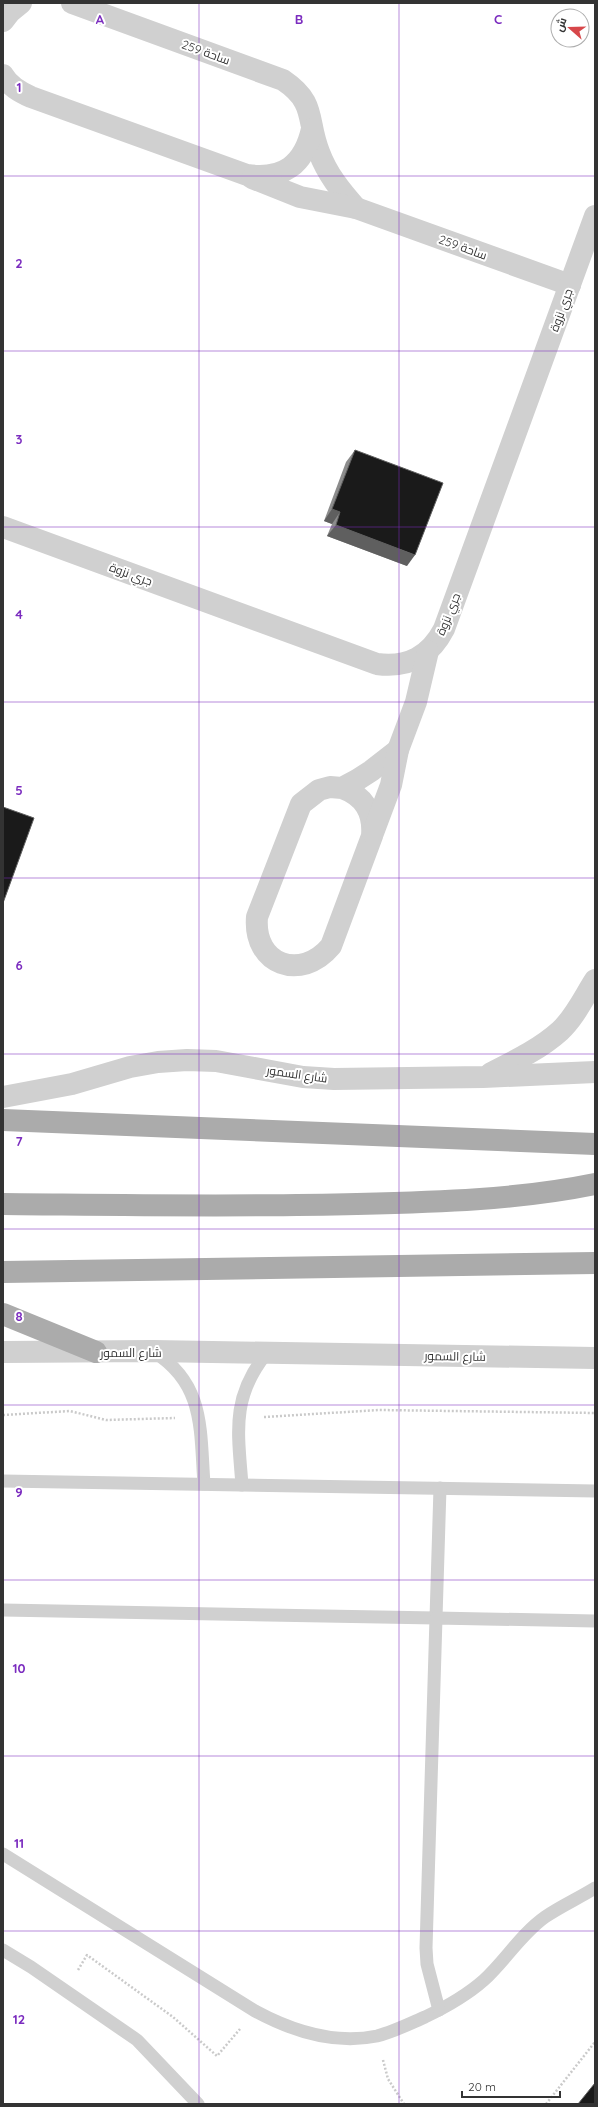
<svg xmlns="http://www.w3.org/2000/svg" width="598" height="2107" font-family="Quicksand,Cairo,sans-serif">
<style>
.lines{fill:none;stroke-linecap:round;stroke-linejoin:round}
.path{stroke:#cacaca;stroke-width:2.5;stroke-dasharray:2 2;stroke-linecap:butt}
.lane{stroke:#d0d0d0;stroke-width:13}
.street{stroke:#d0d0d0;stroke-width:22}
.primary{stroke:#ababab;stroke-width:22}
.wall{fill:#8c8c8c}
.shaded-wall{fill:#5f5f5f}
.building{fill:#1a1a1a;stroke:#5f5f5f}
.grid{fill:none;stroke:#7b2cbf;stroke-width:1;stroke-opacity:0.55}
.labels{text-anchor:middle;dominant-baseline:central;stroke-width:4;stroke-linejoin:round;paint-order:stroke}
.street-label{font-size:12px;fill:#333;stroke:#fff}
.grid-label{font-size:13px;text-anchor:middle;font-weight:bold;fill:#7b2cbf;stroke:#fff;stroke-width:4;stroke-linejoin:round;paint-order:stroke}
</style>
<rect width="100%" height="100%" fill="#fff"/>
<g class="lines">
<g class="path">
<polyline points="3,1415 70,1411 106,1420 175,1418"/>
<polyline points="264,1417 379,1410 595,1413"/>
<polyline points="78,1970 87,1955 173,2017 217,2056 240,2029"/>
<polyline points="383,2060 388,2079 404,2104"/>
<polyline points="546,2104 595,2042"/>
</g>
<g class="lane">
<path d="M154 1352C205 1384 200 1430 204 1484"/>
<polyline points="3,1481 595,1491"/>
<path d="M242 1485C238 1432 231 1398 266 1354"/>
<polyline points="3,1610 436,1618 440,1488"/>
<path d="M3 1854 255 2011C292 2031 334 2045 377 2036 393 2032 409 2024 425 2017 446 2007 466 1996 484 1980 505 1961 521 1934 545 1917 561 1906 579 1898 595 1888"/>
<polyline points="3,1950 31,1967 137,2040 198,2104"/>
<polyline points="439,2010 427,1964 426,1948 436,1618 595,1621"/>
</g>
<g class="street">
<path d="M72 3 283 80C317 103 306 119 319 152 327 174 341 191 356 208"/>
<polyline points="3,21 10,12 21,3"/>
<path d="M3 75C9 86 20 92 31 97L247 175C283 180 304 165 312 129"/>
<polyline points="252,178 300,197 356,208 570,285"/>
<path d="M3 527 377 664C408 668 430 656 444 629L595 216"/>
<path d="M342 788C364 796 374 812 372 836L331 946C301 982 253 965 257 917L301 804 319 790 330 787 342 788 357 780 371 771 398 750"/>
<polyline points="373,833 391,785 398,750 416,702 428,651"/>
<path d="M491 1073C515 1061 540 1049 560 1031 575 1017 584 997 595 980"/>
<polyline points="3,1097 72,1084 130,1067 158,1062 187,1060 216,1061 303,1077 334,1079 483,1077 595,1072"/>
<polyline points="3,1352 153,1351 595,1358"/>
</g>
<g class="primary">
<polyline points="3,1120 595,1144"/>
<path d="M3 1204C121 1205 239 1207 357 1204 437 1202 517 1200 595 1184"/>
<polyline points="3,1272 595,1263"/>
<polyline points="3,1314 96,1352"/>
</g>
</g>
<polygon class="wall" points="355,450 407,566 327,536 332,524 324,521 346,462"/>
<g class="shaded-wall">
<polygon points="332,509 340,512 332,524 324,521"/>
<polygon points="336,525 415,555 407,566 327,536"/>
</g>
<g class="building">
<polygon points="355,450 443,483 415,555 336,525 340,512 332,509"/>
<polygon points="3,807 34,818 3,903"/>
<polygon points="595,2083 595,2104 578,2104"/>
</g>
<path class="grid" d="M199 3V2104M399 3V2104M3 176H595M3 351H595M3 527H595M3 702H595M3 878H595M3 1054H595M3 1229H595M3 1405H595M3 1580H595M3 1756H595M3 1931H595"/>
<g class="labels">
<g class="street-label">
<text transform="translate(206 52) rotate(20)">ساحة 259</text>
<text transform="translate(463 247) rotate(20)">ساحة 259</text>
<text transform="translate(561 310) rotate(-70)">جري نزوة</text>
<text transform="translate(131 574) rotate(20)">جري نزوة</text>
<text transform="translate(448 614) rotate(-68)">جري نزوة</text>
<text transform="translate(297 1074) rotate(8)">شارع السمور</text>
<text x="131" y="1352">شارع السمور</text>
<text transform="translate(455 1356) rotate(1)">شارع السمور</text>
</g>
</g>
<g class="grid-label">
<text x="100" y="24">A</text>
<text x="299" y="24">B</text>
<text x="498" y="24">C</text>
<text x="19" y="92">1</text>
<text x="19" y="268">2</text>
<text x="19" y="444">3</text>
<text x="19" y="619">4</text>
<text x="19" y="795">5</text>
<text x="19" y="970">6</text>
<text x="19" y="1146">7</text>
<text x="19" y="1321">8</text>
<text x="19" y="1497">9</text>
<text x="19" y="1673">10</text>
<text x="19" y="1848">11</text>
<text x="19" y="2024">12</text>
</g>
<rect width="598" height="2107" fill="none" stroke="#333333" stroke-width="8"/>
<g transform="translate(570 28) rotate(290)"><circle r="19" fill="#ffffff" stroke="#adadad"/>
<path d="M0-3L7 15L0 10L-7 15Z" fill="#d7474a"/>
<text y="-6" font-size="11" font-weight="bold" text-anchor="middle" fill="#333333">ش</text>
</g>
<path d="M462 2091v6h98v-6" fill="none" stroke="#333333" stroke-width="2"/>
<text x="468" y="2091" font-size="12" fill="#333333" stroke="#ffffff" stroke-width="3" paint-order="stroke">20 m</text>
</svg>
